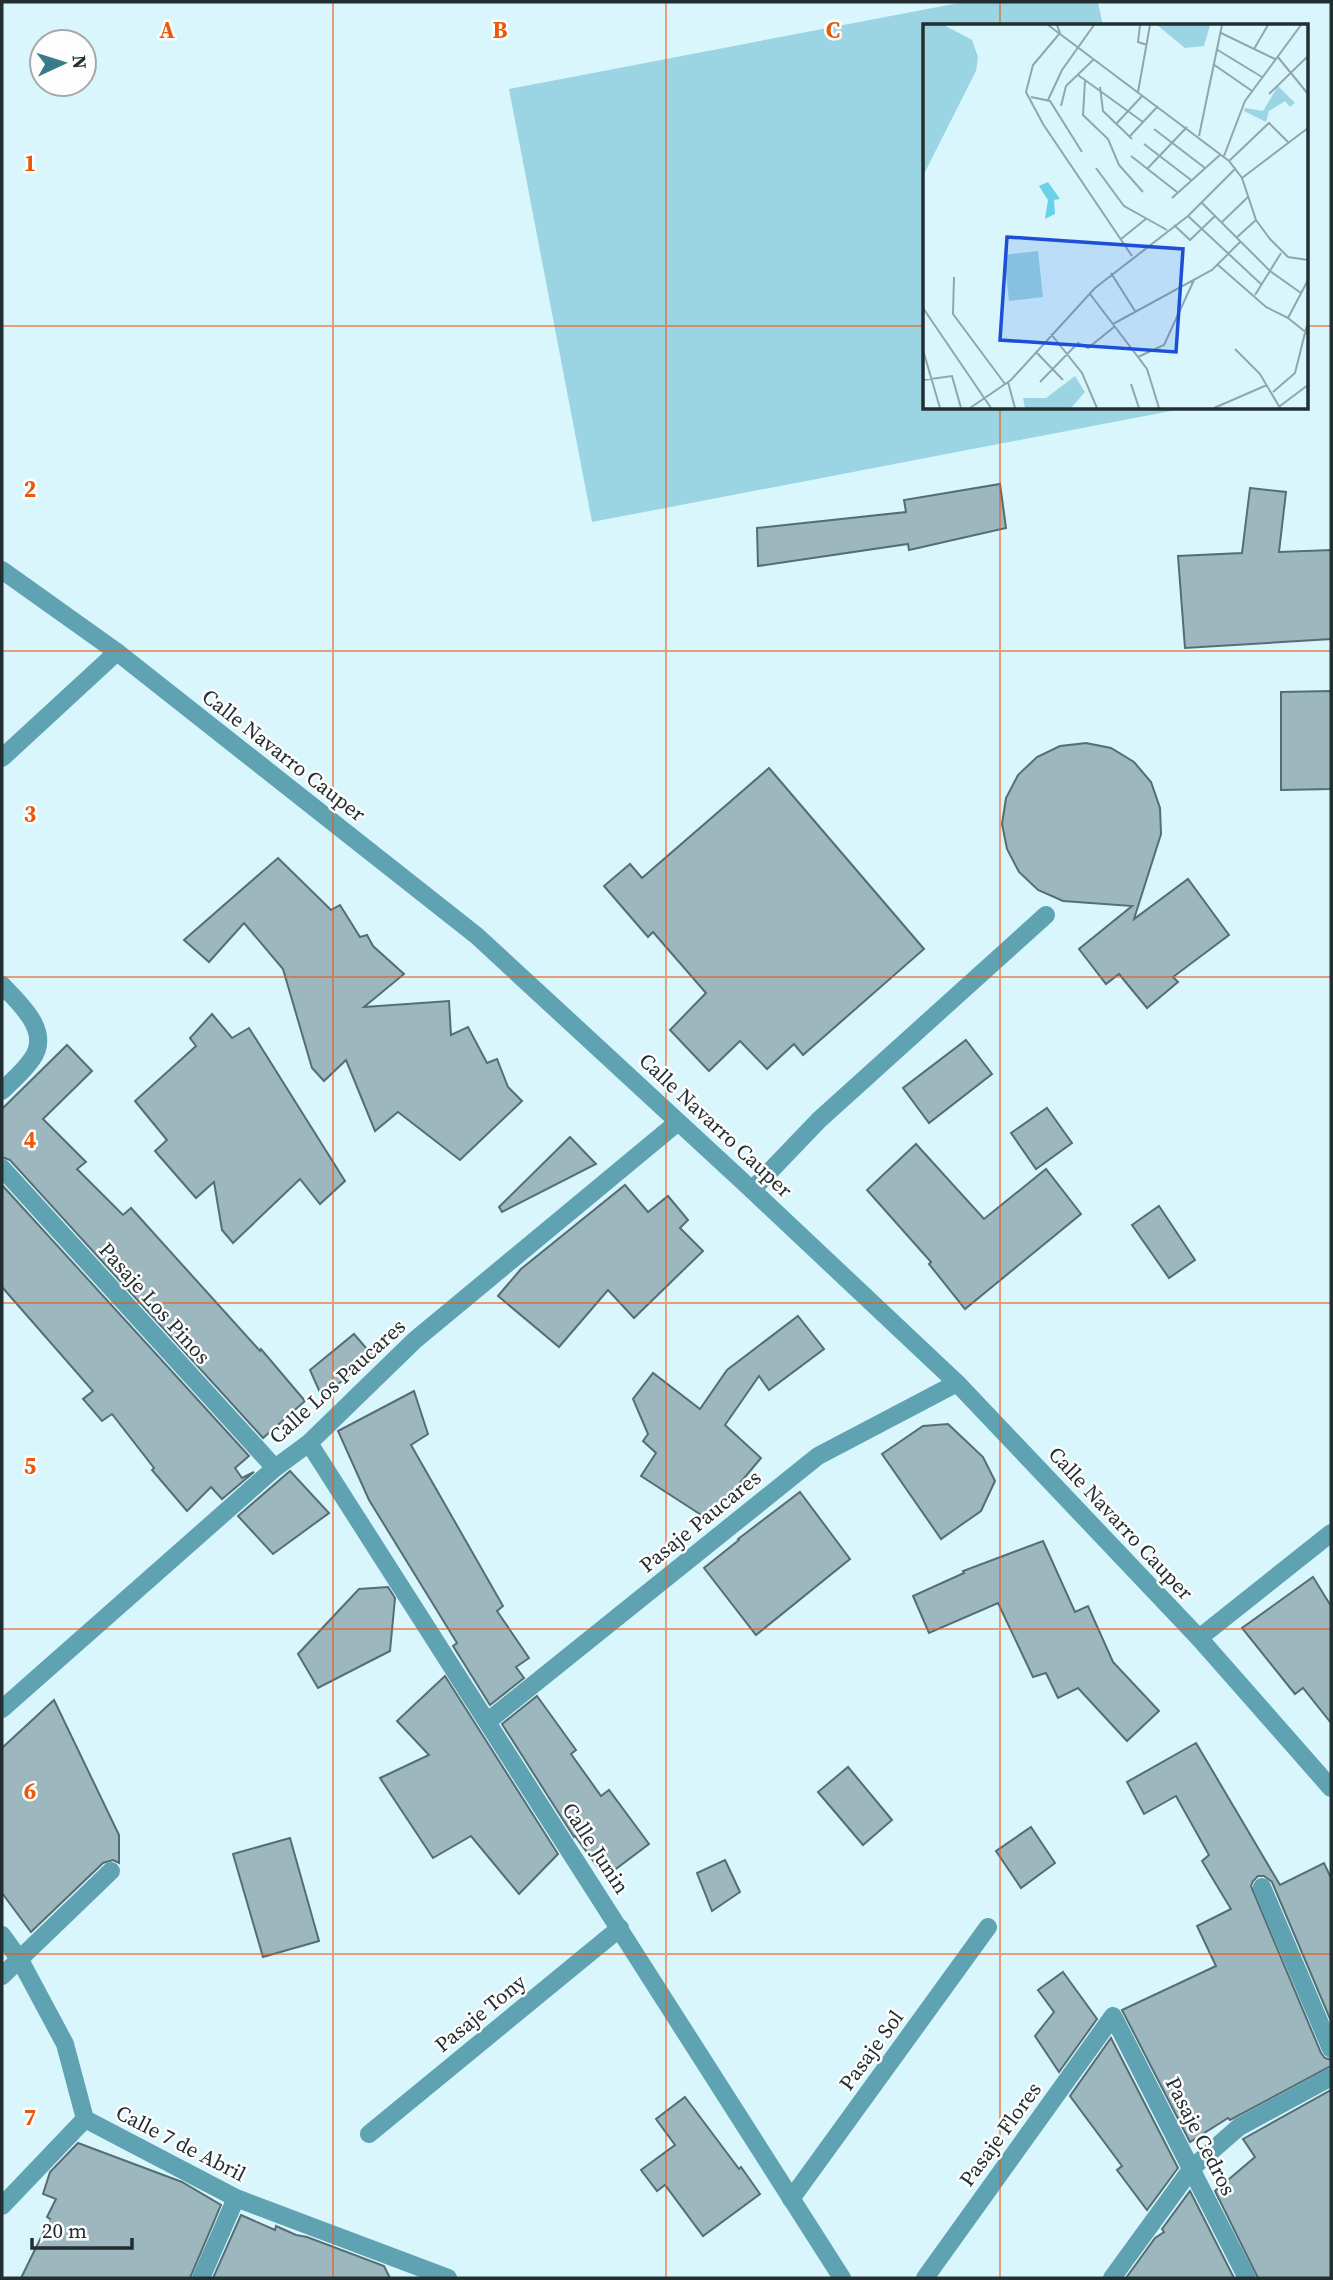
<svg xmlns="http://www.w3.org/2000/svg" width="1333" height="2280" font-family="'Source Serif 4',serif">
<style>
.green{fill:#9bd5e3}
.building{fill:#9cb7be;stroke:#556e74;stroke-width:2}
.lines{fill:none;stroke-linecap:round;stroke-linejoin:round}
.minor{stroke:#5fa3b3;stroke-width:18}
.grid{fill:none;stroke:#e8590c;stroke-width:2;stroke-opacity:0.55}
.labels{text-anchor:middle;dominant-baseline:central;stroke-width:5;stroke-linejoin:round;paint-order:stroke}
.street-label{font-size:21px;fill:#232e30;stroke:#fdfdfd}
.inset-road{fill:none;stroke:#90a6ab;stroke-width:2}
.view{fill:#1d4ed8;fill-opacity:0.15;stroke:#1d4ed8;stroke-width:3.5}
.inset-edge{fill:none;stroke:#232e30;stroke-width:3.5}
.grid-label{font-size:23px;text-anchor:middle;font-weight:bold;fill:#e8590c;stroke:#fdfdfd;stroke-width:5;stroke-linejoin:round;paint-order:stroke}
</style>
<rect width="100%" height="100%" fill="#d9f6fd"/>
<polygon class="green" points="964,2 1098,2 1103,26 925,26 925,408 1176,408 1176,410 592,522 509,89"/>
<g class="building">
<polygon points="1000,484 1006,528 909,550 908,544 758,566 757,528 906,512 904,500"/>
<polygon points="1250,488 1286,492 1279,552 1331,550 1331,639 1185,648 1178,556 1242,553"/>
<polygon points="1331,691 1331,789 1281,790 1281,692"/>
<polygon points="1086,743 1111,748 1134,762 1151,782 1160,808 1161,834 1134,919 1188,879 1229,935 1173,977 1178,982 1147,1008 1119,974 1106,984 1079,949 1132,906 1063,901 1038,890 1019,872 1007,849 1002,824 1006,798 1018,775 1037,757 1060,746"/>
<polygon points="769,768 924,949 803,1055 794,1044 767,1069 740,1041 709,1071 670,1030 706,993 653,932 648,937 604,886 630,864 642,878"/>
<polygon points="278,858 331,910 340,905 360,937 367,935 373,946 404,974 364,1007 449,1001 451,1035 468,1027 487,1063 497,1059 508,1087 522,1101 460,1160 398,1112 375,1131 346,1060 324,1081 312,1068 283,969 244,923 209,962 184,940"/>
<polygon points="212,1014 232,1038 249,1028 345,1181 320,1204 300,1179 233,1243 222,1230 214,1182 196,1198 155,1151 167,1140 135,1101 196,1046 190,1038"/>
<polygon points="966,1040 992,1074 929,1123 903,1088"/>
<polygon points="67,1045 92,1071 43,1119 86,1162 77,1169 123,1215 131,1208 260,1351 261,1349 305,1401 263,1438 10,1160 2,1157 2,1109"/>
<polygon points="1047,1108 1072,1143 1036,1169 1011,1133"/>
<polygon points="570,1137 596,1164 502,1212 499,1207"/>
<polygon points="916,1144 984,1219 1046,1169 1081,1214 965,1309 929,1264 931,1262 867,1190"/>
<polygon points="2,1185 249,1456 235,1468 242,1478 254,1472 222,1499 211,1487 187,1511 152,1470 154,1468 112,1414 102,1421 83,1399 93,1391 2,1287"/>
<polygon points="625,1185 648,1212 668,1196 688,1220 680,1228 703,1251 634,1318 608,1290 559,1347 498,1296 521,1269"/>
<polygon points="1159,1206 1195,1260 1169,1278 1132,1225"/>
<polygon points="798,1316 824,1349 769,1390 759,1376 725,1425 761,1458 709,1520 641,1476 656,1453 643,1441 648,1434 633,1399 653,1373 700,1409 727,1370"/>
<polygon points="354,1334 373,1356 322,1397 310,1370"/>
<polygon points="414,1391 428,1434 411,1445 503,1606 497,1611 529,1658 516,1667 524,1678 490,1705 453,1646 457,1643 369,1500 338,1431"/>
<polygon points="948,1424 983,1457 995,1481 981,1511 941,1539 882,1454 923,1426"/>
<polygon points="290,1471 329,1513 273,1554 238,1516"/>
<polygon points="800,1492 850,1559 756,1635 704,1568 739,1540 738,1539"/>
<polygon points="1043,1541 1075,1612 1088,1606 1113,1662 1159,1711 1127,1741 1078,1688 1058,1698 1046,1673 1033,1677 998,1603 929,1633 913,1596 964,1573 963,1571"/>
<polygon points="1313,1577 1331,1606 1331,1723 1303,1688 1295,1694 1242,1628"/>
<polygon points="388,1587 395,1598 390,1651 318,1688 298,1654 359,1589"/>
<polygon points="445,1676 558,1854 519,1894 471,1836 433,1858 380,1778 429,1755 397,1721"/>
<polygon points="537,1696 576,1750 571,1754 601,1796 609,1790 649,1844 605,1877 575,1836 574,1837 502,1724"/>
<polygon points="54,1700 119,1835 119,1863 113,1860 103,1863 31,1932 2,1893 2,1748"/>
<polygon points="1196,1743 1280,1885 1324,1863 1331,1878 1331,2021 1272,1882 1264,1876 1258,1876 1253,1881 1251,1886 1321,2053 1325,2058 1331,2060 1331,2066 1230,2120 1228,2118 1190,2142 1122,2010 1216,1966 1197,1926 1231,1909 1202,1861 1209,1855 1176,1796 1144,1814 1127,1782"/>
<polygon points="848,1767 892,1820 863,1845 818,1792"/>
<polygon points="1031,1827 1055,1863 1021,1888 996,1851"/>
<polygon points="290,1838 319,1941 263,1957 233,1854"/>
<polygon points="725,1860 740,1892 712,1911 697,1873"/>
<polygon points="1063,1972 1097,2019 1059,2072 1035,2036 1054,2012 1038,1990"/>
<polygon points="1111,2038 1178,2168 1147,2210 1117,2170 1122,2166 1070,2096"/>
<polygon points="1331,2090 1331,2278 1258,2278 1215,2191 1255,2157 1243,2139"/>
<polygon points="685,2097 739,2169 741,2167 760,2194 703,2236 665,2185 657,2191 641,2170 675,2145 656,2119"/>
<polygon points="78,2143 182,2182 221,2205 190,2278 21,2278 50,2219 47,2217 56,2199 43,2194 50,2172"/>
<polygon points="1190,2191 1234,2278 1126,2278 1155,2238 1164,2232 1162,2229"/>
<polygon points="241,2215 275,2230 276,2226 296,2235 307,2237 384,2266 390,2278 213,2278"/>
</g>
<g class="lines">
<g class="minor">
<polyline points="2,570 117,652 477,936 752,1190 957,1383 1199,1638 1331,1788"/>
<polyline points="2,758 117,652"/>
<path d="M2 985C19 1003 52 1031 32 1059 24 1071 12 1081 2 1091"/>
<polyline points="2,1168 275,1468"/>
<polyline points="752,1190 819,1120 1046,915"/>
<polyline points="309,1443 842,2278"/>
<polyline points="1199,1638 1331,1533"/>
<polyline points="2,1709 275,1468 309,1443 415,1340 678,1122"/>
<polyline points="488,1721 818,1456 957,1383"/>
<polyline points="1262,1887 1331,2049"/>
<polyline points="2,1935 20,1960 65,2044 85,2119 236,2198 448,2278"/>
<polyline points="2,1976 111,1871"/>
<polyline points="369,2134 620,1928"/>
<polyline points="791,2199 988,1927"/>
<polyline points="2,2206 85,2119"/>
<polyline points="201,2278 236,2198"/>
<polyline points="925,2278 1113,2016 1247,2278"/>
<polyline points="1112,2278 1192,2168 1239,2127 1331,2077"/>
</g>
</g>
<path class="grid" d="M333 2V2278M666 2V2278M1000 2V26M2 326H925M1307 326H1331M1000 408V2278M2 651H1331M2 977H1331M2 1303H1331M2 1629H1331M2 1954H1331"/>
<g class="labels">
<g class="street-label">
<text transform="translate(284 755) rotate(38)">Calle Navarro Cauper</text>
<text transform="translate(716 1125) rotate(43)">Calle Navarro Cauper</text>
<text transform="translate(155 1303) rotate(48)">Pasaje Los Pinos</text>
<text transform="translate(337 1381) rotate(-42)">Calle Los Paucares</text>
<text transform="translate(700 1521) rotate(-39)">Pasaje Paucares</text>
<text transform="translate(1121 1523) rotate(47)">Calle Navarro Cauper</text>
<text transform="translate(596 1848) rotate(57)">Calle Junin</text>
<text transform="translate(480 2013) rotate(-39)">Pasaje Tony</text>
<text transform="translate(871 2050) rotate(-54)">Pasaje Sol</text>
<text transform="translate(1000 2134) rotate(-54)">Pasaje Flores</text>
<text transform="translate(1201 2136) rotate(63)">Pasaje Cedros</text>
<text transform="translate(181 2143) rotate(27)">Calle 7 de Abril</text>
</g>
</g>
<g transform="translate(923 24)">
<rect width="385" height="385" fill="#d9f6fd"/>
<path d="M0 1H21L49 16 55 33 53 47 0 152ZM234 1H287L281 22 262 24ZM355 62 372 79 367 83 362 77 346 87 343 98 321 87 322 84 340 87ZM115 227 120 273 86 277 81 231ZM152 352 162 368 148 384H102L100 374H123Z" fill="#9bd5e3"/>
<path d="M125 158 137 175 131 176 132 190 122 195 125 176 116 162Z" fill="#69d1e9"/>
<path class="inset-road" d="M125 1 306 137 319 154 333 196 347 215 365 233 385 236M134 1 137 9 110 41 103 68 120 100 209 232M217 1 215 18 224 21M298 9 352 35M293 25 339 53M331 25 345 1M354 32 385 70M290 40 329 67M155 51 220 98M162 57 160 91 185 115 196 141 220 168M177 63 180 87 209 115M215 68 227 1M346 70 385 32M108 73 127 77 159 128M125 76 139 46 171 1M138 82 143 62 170 36M194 99 220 71M231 105 282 144M207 112 235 82M276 112 299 1M221 120 268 156M208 132 254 168M301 132 322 77 378 1M306 137 346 99 366 119M173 144 201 182 244 206M224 145 264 103M319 154 385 104M249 174 298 130M279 179 347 247 378 269M265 192 339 261M298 199 325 173M251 201 267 216 292 192M313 214 333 196M198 215 224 194M295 241 343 283 365 294M188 249 212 287M31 253 30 290 82 360M167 270 224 345 236 384M332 271 358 229M0 284 68 384M365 294 385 256M365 294 385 310M190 300 289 246 317 218M128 310 159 349 174 384M312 325 337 350 357 384M0 326 17 384M113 328 140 356M215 333 241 321 271 256M0 356 29 352 38 384M85 358 92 384M117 358 155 319 165 324 191 303M208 360 216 384M350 368 372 349 385 297M357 382 385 361M47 384 88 356 172 264 265 192 313 144M291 384 344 361"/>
<path class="view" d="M84 213 260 225 253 328 77 316Z"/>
<rect width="385" height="385" class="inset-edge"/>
</g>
<g class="grid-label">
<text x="167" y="38">A</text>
<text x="500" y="38">B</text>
<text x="833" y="38">C</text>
<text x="30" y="171">1</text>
<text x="30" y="497">2</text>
<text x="30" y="822">3</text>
<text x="30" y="1148">4</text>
<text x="30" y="1474">5</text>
<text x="30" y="1799">6</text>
<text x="30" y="2125">7</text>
</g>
<rect width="1333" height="2280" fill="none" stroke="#232e30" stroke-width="7"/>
<g transform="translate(63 63) rotate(86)"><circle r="33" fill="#fdfdfd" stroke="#a6aaab" stroke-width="2"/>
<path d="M0-5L12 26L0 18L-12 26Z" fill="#387c8b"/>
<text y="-10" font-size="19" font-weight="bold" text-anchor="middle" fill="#232e30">N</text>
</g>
<path d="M32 2238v10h100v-10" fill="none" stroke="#232e30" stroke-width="3.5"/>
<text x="42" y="2238" font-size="21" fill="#232e30" stroke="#fdfdfd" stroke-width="5" paint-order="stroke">20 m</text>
</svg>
